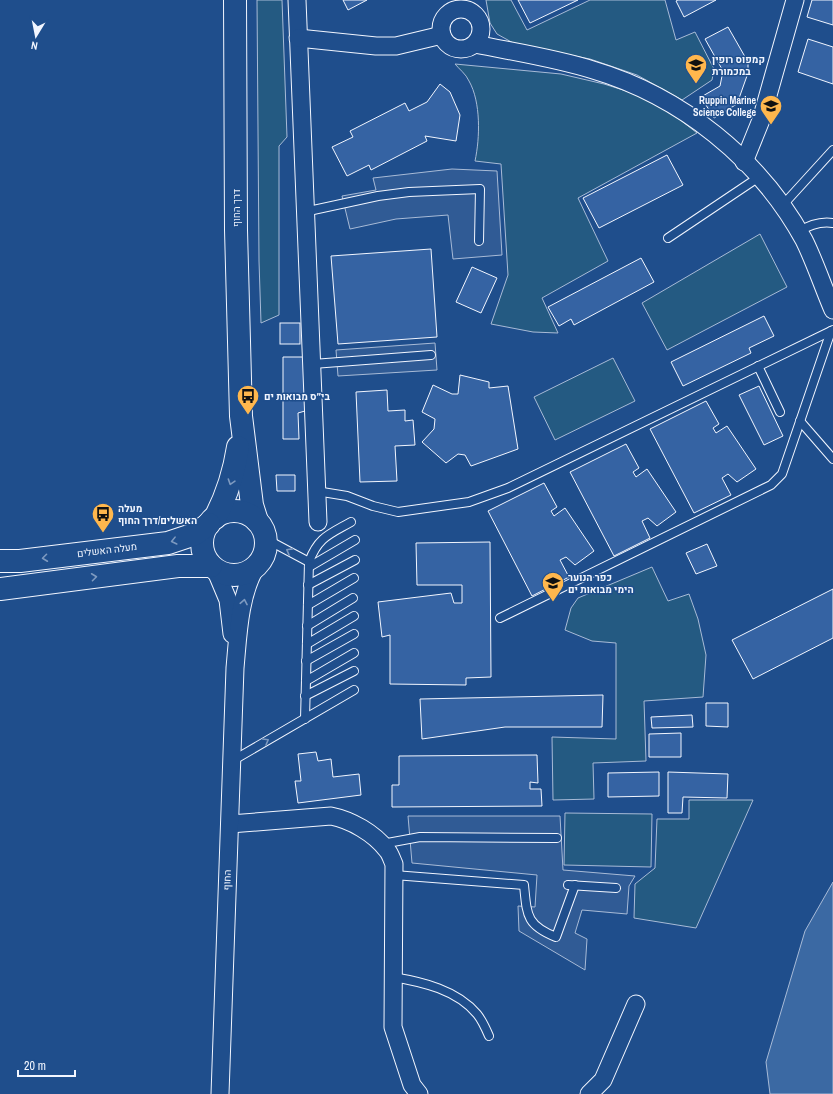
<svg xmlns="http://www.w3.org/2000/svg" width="833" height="1094" font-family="'Archivo Narrow',Heebo,sans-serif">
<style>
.green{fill:#245a82;stroke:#a8bbd7}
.parking{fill:#305b95;stroke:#a8bbd7}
.water{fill:#3b69a3;stroke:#a8bbd7}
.building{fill:#3563a3;stroke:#f2f6ff}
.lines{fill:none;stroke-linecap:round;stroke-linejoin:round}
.lane-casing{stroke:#f2f6ff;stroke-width:10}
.street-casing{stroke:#f2f6ff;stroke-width:19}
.secondary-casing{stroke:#f2f6ff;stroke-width:24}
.lane{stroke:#1f4e8c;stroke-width:8}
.street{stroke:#1f4e8c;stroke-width:17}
.secondary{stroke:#1f4e8c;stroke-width:22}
.oneway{stroke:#7e9ac0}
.labels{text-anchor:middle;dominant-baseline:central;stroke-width:3;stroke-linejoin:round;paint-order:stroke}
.poi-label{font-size:10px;font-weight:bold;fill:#f2f6ff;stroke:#1f4e8c;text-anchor:start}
.street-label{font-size:10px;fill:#f2f6ff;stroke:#1f4e8c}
</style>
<rect width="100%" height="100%" fill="#1f4e8c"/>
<g class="green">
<polygon points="257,0 282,0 287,137 279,146 279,315 261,323 259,261"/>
<polygon points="486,0 511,0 527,30 590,0 665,0 676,40 695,32 714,69 712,80 682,100 637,75 590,59 515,44 497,34 490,23"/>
<path d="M455 64 561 74 604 84 655 100 697 133 578 198 608 261 542 298 558 333 533 332 491 324 508 275 501 164 475 161C480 138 481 102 469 81 466 74 459 69 455 64Z"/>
<polygon points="760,234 787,287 667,350 642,303"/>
<polygon points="613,358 635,401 555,440 534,397"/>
<polygon points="652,567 668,601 689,594 698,619 706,655 703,697 644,701 646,761 593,763 594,799 553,800 552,737 616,739 616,643 592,641 565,630 571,608 578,598"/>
<polygon points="689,800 753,800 696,928 634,918 635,884 655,868 657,819 689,819"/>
<polygon points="565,813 652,814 651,867 564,865"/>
</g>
<g class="parking">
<polygon points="452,169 497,171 502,255 453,259 448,215 396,219 350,229 342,196 376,190 373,178"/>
<polygon points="435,343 437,370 338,376 336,350"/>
<polygon points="408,816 560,816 563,870 635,876 629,886 627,914 582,910 575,933 587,939 585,970 519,931 518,906 535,907 537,875 412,863"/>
</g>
<polygon class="water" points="833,882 833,1094 770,1094 766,1062 805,931"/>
<g class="building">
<polygon points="343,0 367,0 348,10"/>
<polygon points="518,0 578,0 530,23"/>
<polygon points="678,0 716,0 684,17 676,1"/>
<polygon points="812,0 833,0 833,25 807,17"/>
<polygon points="728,27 748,62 748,73 737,104 714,118 701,97 720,86 723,71 705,39"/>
<polygon points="808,39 833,47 833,84 798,72"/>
<polygon points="440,84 450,92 460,115 456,141 425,136 427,141 371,170 369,165 347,176 332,147 353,137 350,131 405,103 409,111 427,102"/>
<polygon points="667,155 683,185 599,228 583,198"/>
<polygon points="431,249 437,337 338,344 331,256"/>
<polygon points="641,258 654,282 574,325 571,319 559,326 548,307"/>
<polygon points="472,267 497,278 481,313 456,302"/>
<polygon points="764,316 774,336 749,348 751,353 683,386 671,362"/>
<rect x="280" y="323" width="20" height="21"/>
<polygon points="283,357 305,357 305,411 298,413 299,439 283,439"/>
<polygon points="460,375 489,382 489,388 508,386 518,449 471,466 465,455 458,454 446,463 422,442 434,429 435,419 422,412 433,385 452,394 458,394"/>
<polygon points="759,386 783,436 764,445 739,395"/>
<polygon points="387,390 388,411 405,410 405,421 413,420 415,445 395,446 397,481 360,482 356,392"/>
<polygon points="706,401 719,424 713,428 716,433 727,426 756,469 737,482 728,474 722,478 731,495 694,513 650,429"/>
<polygon points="626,444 639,468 633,472 636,477 647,469 676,512 657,526 648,518 642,521 650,538 614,556 570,472"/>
<polygon points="276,475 295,475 295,491 277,491"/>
<polygon points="544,483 557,507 551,511 554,516 565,508 594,551 575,565 566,557 560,560 569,577 532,596 488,511"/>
<polygon points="490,542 491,677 466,678 466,685 390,684 390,635 382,637 378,602 451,593 454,603 462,603 462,585 417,585 416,543"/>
<polygon points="707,544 717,566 696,574 686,553"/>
<polygon points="833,589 833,638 753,679 732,640"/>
<polygon points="603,695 602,727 505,727 422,739 420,699"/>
<polygon points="706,703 728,703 728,727 706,726"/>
<polygon points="692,715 693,727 652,728 651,717"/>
<polygon points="681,733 681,757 649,757 649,734"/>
<polygon points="316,752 318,761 331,759 333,777 359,774 361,795 298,803 295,781 301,781 298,754"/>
<polygon points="537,755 538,783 530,782 530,789 541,789 542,806 392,807 392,785 399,785 399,756"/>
<polygon points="659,772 659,796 608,797 608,773"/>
<polygon points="668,772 728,774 727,798 683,797 682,813 668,813"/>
</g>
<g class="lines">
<g class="lane-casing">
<g id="lane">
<polyline points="782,206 833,150"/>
<polyline points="304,212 378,196 409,192 480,189 479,241"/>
<path d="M798 232C809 225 820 221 833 223"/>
<polyline points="668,238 759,177"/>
<polyline points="313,364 431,355"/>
<polyline points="758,366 780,412"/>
<polyline points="800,421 833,459"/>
<polyline points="316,491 347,496 373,506 398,512 469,502 508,488 833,330"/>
<polyline points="266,539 309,562 305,719"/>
<path d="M309 562C318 537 330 534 351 522"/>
<polyline points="309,567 355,540"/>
<polyline points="308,585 355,560"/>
<polyline points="308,605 354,578"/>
<polyline points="500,618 771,485 782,474 831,331"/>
<polyline points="307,626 353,598"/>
<polyline points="307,644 354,616"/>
<polyline points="306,661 354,634"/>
<polyline points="306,681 354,653"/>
<polyline points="305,696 354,671"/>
<polyline points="232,761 354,690"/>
<polyline points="382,844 420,837 557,838"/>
<path d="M394 875 524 885C527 915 526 925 556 937L575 885"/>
<polyline points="568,885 616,888"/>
<path d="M393 977C423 982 457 990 477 1014 482 1020 486 1029 489 1036"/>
</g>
</g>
<g class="street-casing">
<g id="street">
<polyline points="297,0 318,522"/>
<circle cx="461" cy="29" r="20"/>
<polyline points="298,38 376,46 396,46 442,35"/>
<path d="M475 44C514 52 555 58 593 70 681 96 760 159 804 240 815 262 823 287 833 310"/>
<polyline points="744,162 761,120 795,0"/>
<polyline points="215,569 228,600 232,634"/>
<path d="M230 824 331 816C351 820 374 833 387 850 390 853 392 860 394 864L393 1027 412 1085 419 1094"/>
<path d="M220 1094 235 668C238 636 239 596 256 567"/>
<polyline points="589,1094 603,1080 636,1004"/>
</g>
</g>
<g class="secondary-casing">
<g id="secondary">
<polyline points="235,0 236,230 241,416 252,505 257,521"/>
<circle cx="234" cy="543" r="32"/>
<path d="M215 518C227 495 234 473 238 447"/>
<polyline points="0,561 20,561 168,543 195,534 209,524"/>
<polyline points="0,589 178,566 211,566"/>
</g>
</g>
<use href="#lane" class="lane"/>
<use href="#street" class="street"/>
<use href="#secondary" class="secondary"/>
</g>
<defs><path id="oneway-chevron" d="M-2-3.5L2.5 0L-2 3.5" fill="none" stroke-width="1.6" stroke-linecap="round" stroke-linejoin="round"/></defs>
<g class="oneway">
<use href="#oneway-chevron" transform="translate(231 482) rotate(108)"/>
<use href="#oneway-chevron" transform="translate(174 541) rotate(166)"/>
<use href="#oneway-chevron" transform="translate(289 551) rotate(-151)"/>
<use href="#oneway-chevron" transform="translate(45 558) rotate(173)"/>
<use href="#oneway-chevron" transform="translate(94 577) rotate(-7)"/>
<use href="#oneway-chevron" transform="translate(244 602) rotate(-79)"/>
<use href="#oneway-chevron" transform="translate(266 741) rotate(-30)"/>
</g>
<defs>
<g id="university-pin" transform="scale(1.15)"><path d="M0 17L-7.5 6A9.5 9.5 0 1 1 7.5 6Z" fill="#ffb74d" stroke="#1f4e8c"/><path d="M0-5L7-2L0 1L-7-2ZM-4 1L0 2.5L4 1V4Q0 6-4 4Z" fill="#111"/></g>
<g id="bus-pin" transform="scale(1.15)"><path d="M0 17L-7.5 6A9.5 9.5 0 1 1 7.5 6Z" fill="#ffb74d" stroke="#1f4e8c"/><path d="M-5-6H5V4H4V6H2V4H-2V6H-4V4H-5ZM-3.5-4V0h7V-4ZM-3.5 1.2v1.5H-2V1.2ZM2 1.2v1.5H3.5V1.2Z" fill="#111"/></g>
<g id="school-pin" transform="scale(1.15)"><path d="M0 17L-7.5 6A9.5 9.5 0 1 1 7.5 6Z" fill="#ffb74d" stroke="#1f4e8c"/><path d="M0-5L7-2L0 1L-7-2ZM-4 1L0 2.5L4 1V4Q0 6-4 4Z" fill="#111"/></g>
</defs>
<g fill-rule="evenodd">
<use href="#university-pin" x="696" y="65"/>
<use href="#university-pin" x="771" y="106"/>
<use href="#bus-pin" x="248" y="396"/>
<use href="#bus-pin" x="103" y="514"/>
<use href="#school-pin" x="553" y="583"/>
</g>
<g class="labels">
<g class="poi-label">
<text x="712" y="59">קמפוס רופין<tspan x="712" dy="12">במכמורת</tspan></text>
<text x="756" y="100" text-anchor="end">Ruppin Marine<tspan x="756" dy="12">Science College</tspan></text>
<text x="264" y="396">בי״ס מבואות ים</text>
<text x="118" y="508">מעלה<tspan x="118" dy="12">האשלים/דרך החוף</tspan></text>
<text x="568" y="577">כפר הנוער<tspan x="568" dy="12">הימי מבואות ים</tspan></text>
</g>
<g class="street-label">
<text transform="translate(236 208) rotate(-90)">דרך החוף</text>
<text transform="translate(107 550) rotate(-7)">מעלה האשלים</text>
<text transform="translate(227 880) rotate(-88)">החוף</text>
</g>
</g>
<g transform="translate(36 36) rotate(190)" stroke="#1f4e8c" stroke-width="3" paint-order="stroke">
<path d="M0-3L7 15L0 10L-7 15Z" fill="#f2f6ff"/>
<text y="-6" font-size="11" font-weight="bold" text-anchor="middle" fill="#f2f6ff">N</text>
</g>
<path d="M18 1070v6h57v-6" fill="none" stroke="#f2f6ff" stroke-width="2"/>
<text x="24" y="1070" font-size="12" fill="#f2f6ff" stroke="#1f4e8c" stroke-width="3" paint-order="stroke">20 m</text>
</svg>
